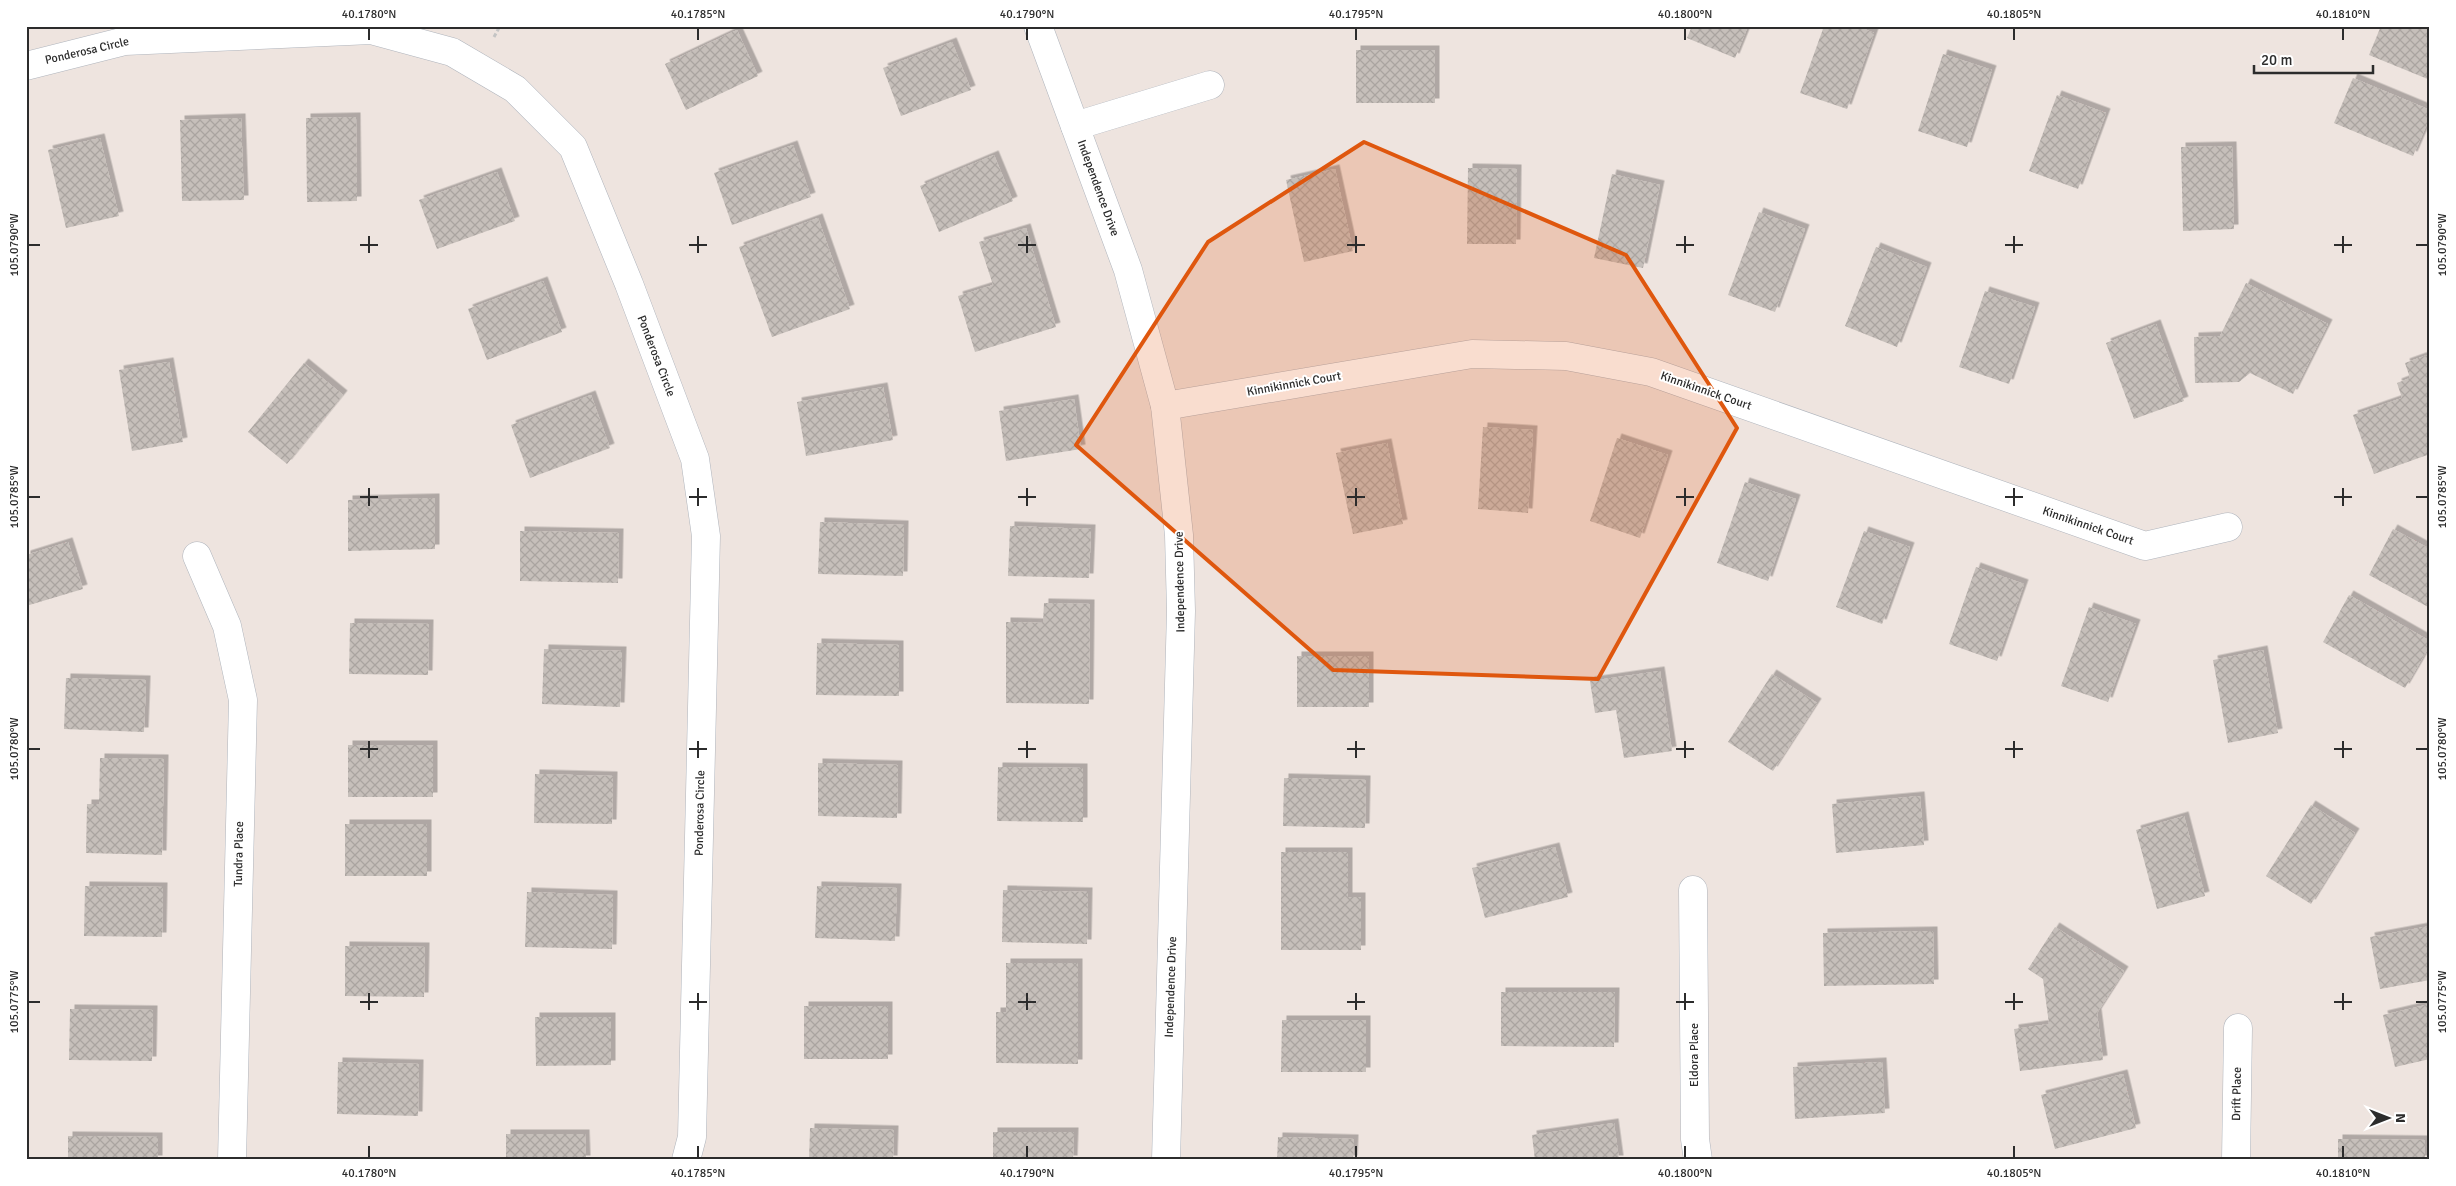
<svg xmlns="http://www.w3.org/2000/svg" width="2456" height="1186" font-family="Signika,sans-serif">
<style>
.building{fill:url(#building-cross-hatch);filter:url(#shadow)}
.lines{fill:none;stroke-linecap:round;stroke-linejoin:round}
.street-casing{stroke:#afb4bc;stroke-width:29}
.path{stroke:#c4c4c4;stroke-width:3;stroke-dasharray:4 2.5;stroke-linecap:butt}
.street{stroke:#fff;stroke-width:28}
.marked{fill:#df570e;fill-opacity:0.2;stroke:#df570e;stroke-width:4;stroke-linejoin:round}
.ticks{fill:none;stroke:#2c2c2c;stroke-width:2}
.labels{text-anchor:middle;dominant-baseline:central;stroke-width:4;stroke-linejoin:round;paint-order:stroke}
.street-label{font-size:12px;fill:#2c2c2c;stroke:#fff}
.neatline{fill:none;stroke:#2c2c2c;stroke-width:2}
.ticks-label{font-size:12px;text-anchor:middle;fill:#2c2c2c}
</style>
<defs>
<pattern id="building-cross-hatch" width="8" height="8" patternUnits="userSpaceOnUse" patternTransform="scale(1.25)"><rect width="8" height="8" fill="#c6bfba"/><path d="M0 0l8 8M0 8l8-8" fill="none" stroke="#aaa4a0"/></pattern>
<filter id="shadow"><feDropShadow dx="4.5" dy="-4.5" stdDeviation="0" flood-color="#0004"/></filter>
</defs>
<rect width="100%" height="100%" fill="#eee4df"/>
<g class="building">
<polygon points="1692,26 1748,26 1735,58 1687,38"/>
<polygon points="1824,26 1857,26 1874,33 1847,109 1800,93"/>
<polygon points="2381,26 2430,26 2430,80 2369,55"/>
<polygon points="737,30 758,76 686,110 665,64"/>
<polygon points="952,42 971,90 901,116 883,68"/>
<rect x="1356" y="50" width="79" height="53"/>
<polygon points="1943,54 1992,70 1967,147 1918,131"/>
<polygon points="2353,78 2430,110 2430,117 2413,156 2334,123"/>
<polygon points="2057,95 2106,113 2078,189 2029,171"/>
<polygon points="356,117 357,201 307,202 306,118"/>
<polygon points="241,118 244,200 182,201 180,120"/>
<polygon points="100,138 119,216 66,228 48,150"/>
<polygon points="793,145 811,197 732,225 714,173"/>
<polygon points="2232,146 2234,229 2183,231 2181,147"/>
<polygon points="994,155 1013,201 939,232 920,186"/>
<polygon points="1468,168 1517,169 1516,244 1467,244"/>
<polygon points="1335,169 1353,251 1304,262 1286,180"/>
<polygon points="497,172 515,221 437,249 419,200"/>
<polygon points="1612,174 1660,185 1643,268 1594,258"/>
<polygon points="1759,212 1805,229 1775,312 1728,295"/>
<polygon points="818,218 850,309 772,337 739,247"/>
<polygon points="1026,228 1056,327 975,352 958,296 993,285 979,242"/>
<polygon points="1876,247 1927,267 1897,347 1845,326"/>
<polygon points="543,281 562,332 487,360 468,309"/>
<polygon points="2246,283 2328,324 2293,394 2250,373 2239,382 2195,383 2194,337 2220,336"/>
<polygon points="1985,291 2035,307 2009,384 1959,367"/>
<polygon points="2156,324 2184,401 2134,419 2106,343"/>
<polygon points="2430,354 2430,454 2374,474 2353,415 2402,398 2397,383 2410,378 2405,363"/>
<polygon points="169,362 183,442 132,451 119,370"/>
<polygon points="304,363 343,395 287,464 248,432"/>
<polygon points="883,387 893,440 806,456 797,402"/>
<polygon points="591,395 610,448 530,478 511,425"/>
<polygon points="1074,399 1081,449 1006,461 999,411"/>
<polygon points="1483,427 1533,430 1528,513 1478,509"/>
<polygon points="1617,438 1668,455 1640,538 1590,521"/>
<polygon points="1387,443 1403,524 1353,534 1336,453"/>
<polygon points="1745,482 1796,499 1768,581 1717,563"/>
<polygon points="435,498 435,549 348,551 348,500"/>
<polygon points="820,522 904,525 903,576 818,574"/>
<polygon points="1010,526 1091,529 1089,578 1008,576"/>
<polygon points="2393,529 2430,549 2430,608 2369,575"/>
<polygon points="520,531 619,533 618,583 520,581"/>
<polygon points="1864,531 1910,547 1882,624 1836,607"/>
<polygon points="68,542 83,589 26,606 26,555"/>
<polygon points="1976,567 2024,584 1997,661 1949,644"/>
<polygon points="2349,595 2430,641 2430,645 2405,688 2323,642"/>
<polygon points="1044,603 1090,604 1089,704 1006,703 1006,622 1043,623"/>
<polygon points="2089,607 2136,624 2108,702 2061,686"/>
<polygon points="350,623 429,624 428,675 349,674"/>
<polygon points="817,643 899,645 899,696 816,695"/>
<polygon points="544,649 622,651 620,707 542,704"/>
<polygon points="2263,650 2278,733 2228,743 2213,660"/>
<rect x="1297" y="656" width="72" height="51"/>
<polygon points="1660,671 1672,751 1624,758 1616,710 1595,713 1590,681"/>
<polygon points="1772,674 1817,703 1773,771 1728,742"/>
<polygon points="66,678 146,680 144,732 64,729"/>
<rect x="348" y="745" width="85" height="52"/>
<polygon points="100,758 164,759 162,855 86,853 87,804 99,804"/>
<polygon points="818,763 898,765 897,818 818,816"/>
<polygon points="998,767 1083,768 1083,822 997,821"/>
<polygon points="535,774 613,776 612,824 534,823"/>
<polygon points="1284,778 1366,780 1365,828 1283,826"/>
<polygon points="1920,796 1924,845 1836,853 1832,804"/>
<polygon points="2311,805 2355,833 2311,904 2266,876"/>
<polygon points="2184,816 2205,896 2157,909 2136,830"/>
<rect x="345" y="824" width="82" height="52"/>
<polygon points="1555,847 1568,897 1485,918 1472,868"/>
<polygon points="1281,852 1348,852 1348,897 1361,897 1361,950 1281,950"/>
<polygon points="85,886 163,887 162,937 84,936"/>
<polygon points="817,886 897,888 895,941 815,938"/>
<polygon points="1003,890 1088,892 1087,944 1002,942"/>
<polygon points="527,892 613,895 612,949 525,947"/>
<polygon points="2430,926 2430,980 2380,989 2370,937"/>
<polygon points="2055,927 2124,971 2097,1013 2103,1060 2020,1071 2014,1029 2049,1024 2043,979 2028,969"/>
<polygon points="1933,931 1934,984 1824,986 1823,933"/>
<polygon points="345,946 425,947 424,997 345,996"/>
<polygon points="1006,963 1078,963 1078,1064 996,1063 996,1012 1006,1012"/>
<polygon points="1501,992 1615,992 1614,1047 1501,1046"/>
<polygon points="2430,1004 2430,1059 2395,1067 2383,1015"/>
<rect x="804" y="1006" width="84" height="53"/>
<polygon points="70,1009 153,1010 152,1061 69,1060"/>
<polygon points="535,1017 611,1017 611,1065 536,1066"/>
<polygon points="1282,1020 1366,1020 1366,1072 1281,1072"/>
<polygon points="338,1062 419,1064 418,1116 337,1114"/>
<polygon points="1882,1062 1885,1113 1795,1119 1793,1067"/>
<polygon points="2123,1074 2136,1128 2055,1149 2041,1095"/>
<polygon points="1614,1123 1619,1160 1535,1160 1532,1135"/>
<polygon points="810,1128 894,1130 893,1160 809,1160"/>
<polygon points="993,1132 1074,1132 1073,1160 993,1160"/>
<polygon points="506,1134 585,1134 586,1160 506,1160"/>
<polygon points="68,1136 158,1137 158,1160 68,1160"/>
<polygon points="1278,1137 1354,1139 1353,1160 1277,1160"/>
<polygon points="2338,1139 2425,1140 2425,1160 2338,1160"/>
</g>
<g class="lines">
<g class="street-casing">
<g id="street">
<polyline points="1038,26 1128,270 1165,406 1179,535 1181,611 1166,1160"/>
<polyline points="26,66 125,41 371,30 452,52 515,89 573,147 629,284 695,459 706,536 692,1137 686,1160"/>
<polyline points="1075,126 1210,85"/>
<polyline points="1165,406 1472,354 1566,356 1651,372 2145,546 2228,527"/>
<polyline points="197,556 227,626 243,700 232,1160"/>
<polyline points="1693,890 1695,1139 1698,1160"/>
<polyline points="2236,1160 2238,1028"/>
</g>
</g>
<polyline class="path" points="494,37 500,26"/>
<use href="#street" class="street"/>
</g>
<path class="marked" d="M1364 142 1626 255 1737 428 1598 679 1333 670 1076 445 1208 242Z"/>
<path class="ticks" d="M369 28V40M698 28V40M1027 28V40M1356 28V40M1685 28V40M2014 28V40M2343 28V40M369 236V253M698 236V253M1027 236V253M1356 236V253M1685 236V253M2014 236V253M2343 236V253M28 245H40M360 245H378M689 245H707M1018 245H1036M1347 245H1365M1676 245H1694M2005 245H2023M2334 245H2352M2416 245H2428M369 488V506M698 488V506M1027 488V506M1356 488V506M1685 488V506M2014 488V506M2343 488V506M28 497H40M360 497H378M689 497H707M1018 497H1036M1347 497H1365M1676 497H1694M2005 497H2023M2334 497H2352M2416 497H2428M369 741V758M698 741V758M1027 741V758M1356 741V758M1685 741V758M2014 741V758M2343 741V758M28 749H40M360 749H378M689 749H707M1018 749H1036M1347 749H1365M1676 749H1694M2005 749H2023M2334 749H2352M2416 749H2428M369 993V1010M698 993V1010M1027 993V1010M1356 993V1010M1685 993V1010M2014 993V1010M2343 993V1010M28 1002H40M360 1002H378M689 1002H707M1018 1002H1036M1347 1002H1365M1676 1002H1694M2005 1002H2023M2334 1002H2352M2416 1002H2428M369 1146V1158M698 1146V1158M1027 1146V1158M1356 1146V1158M1685 1146V1158M2014 1146V1158M2343 1146V1158"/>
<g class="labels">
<g class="street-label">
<text transform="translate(87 51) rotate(-13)">Ponderosa Circle</text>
<text transform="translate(1098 188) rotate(70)">Independence Drive</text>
<text transform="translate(656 356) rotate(69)">Ponderosa Circle</text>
<text transform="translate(1294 384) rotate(-10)">Kinnikinnick Court</text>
<text transform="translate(1706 391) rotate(19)">Kinnikinnick Court</text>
<text transform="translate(2088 526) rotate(19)">Kinnikinnick Court</text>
<text transform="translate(1180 582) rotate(-91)">Independence Drive</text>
<text transform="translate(700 813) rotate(-89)">Ponderosa Circle</text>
<text transform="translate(239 854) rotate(-89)">Tundra Place</text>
<text transform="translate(1171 987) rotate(-88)">Independence Drive</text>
<text transform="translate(1694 1055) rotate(-90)">Eldora Place</text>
<text transform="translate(2237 1094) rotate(-89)">Drift Place</text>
</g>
</g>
<rect width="2456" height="1186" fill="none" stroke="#ffffff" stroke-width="55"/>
<g transform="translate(2388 1118) rotate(90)" stroke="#ffffff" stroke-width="4" paint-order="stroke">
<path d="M0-4L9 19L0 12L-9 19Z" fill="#2c2c2c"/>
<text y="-8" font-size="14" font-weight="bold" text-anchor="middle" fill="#2c2c2c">N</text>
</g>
<path d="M2254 65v8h119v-8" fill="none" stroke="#2c2c2c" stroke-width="2.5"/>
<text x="2261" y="65" font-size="15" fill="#2c2c2c" stroke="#ffffff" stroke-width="4" paint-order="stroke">20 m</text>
<rect x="28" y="28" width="2400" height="1130" class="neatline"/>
<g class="ticks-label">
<text x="369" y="18">40.1780°N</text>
<text x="698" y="18">40.1785°N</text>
<text x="1027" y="18">40.1790°N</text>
<text x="1356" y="18">40.1795°N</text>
<text x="1685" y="18">40.1800°N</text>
<text x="2014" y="18">40.1805°N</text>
<text x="2343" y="18">40.1810°N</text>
<text transform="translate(2442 245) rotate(-90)" y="4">105.0790°W</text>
<text transform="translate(14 245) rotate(-90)" y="4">105.0790°W</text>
<text transform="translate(2442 497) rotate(-90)" y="4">105.0785°W</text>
<text transform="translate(14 497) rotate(-90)" y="4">105.0785°W</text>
<text transform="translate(2442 749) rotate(-90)" y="4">105.0780°W</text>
<text transform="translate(14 749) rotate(-90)" y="4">105.0780°W</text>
<text transform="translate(2442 1002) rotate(-90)" y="4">105.0775°W</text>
<text transform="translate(14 1002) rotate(-90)" y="4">105.0775°W</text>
<text x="369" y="1177">40.1780°N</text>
<text x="698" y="1177">40.1785°N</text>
<text x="1027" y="1177">40.1790°N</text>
<text x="1356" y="1177">40.1795°N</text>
<text x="1685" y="1177">40.1800°N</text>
<text x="2014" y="1177">40.1805°N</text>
<text x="2343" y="1177">40.1810°N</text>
</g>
</svg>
